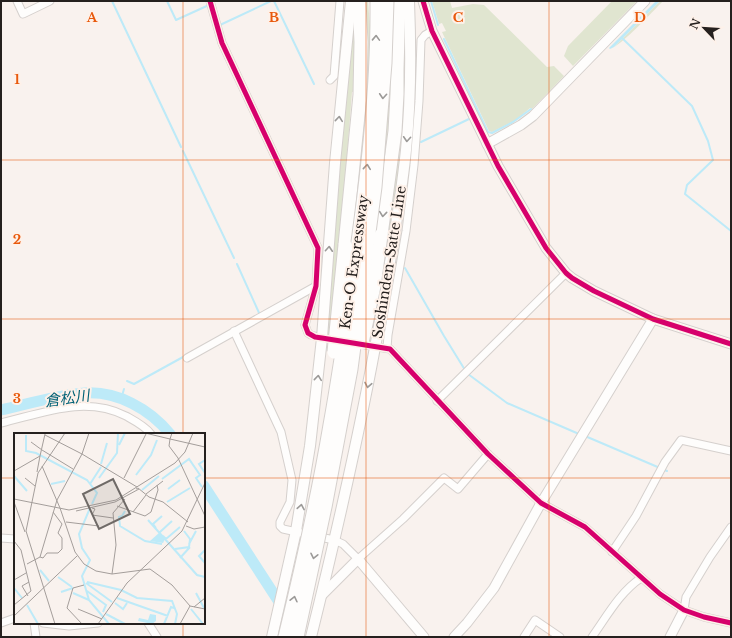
<svg xmlns="http://www.w3.org/2000/svg" width="732" height="638" font-family="'Libre Baskerville','Noto Sans JP',serif">
<style>
.green{fill:#e0e5d0}
.water{fill:#bdeaf8}
.lines{fill:none;stroke-linecap:round;stroke-linejoin:round}
.stream{stroke:#bdeaf8;stroke-width:2}
.river{stroke:#bdeaf8;stroke-width:11}
.minor-casing{stroke:#d5d0cd;stroke-width:9}
.tertiary-casing{stroke:#d5d0cd;stroke-width:11}
.secondary-casing{stroke:#d5d0cd;stroke-width:12}
.motorway-casing{stroke:#d5d0cd;stroke-width:15}
.minor{stroke:#fefdfc;stroke-width:7}
.tertiary{stroke:#fefdfc;stroke-width:9}
.secondary{stroke:#fefdfc;stroke-width:10}
.motorway{stroke:#fefdfc;stroke-width:13}
.motorway-bridge-casing{stroke:#d5d0cd;stroke-width:15;stroke-linecap:butt}
.motorway-bridge{stroke:#fefdfc;stroke-width:13}
.cycleway-casing{stroke:#fef1e9;stroke-width:8}
.cycleway{stroke:#d6006c;stroke-width:5}
.oneway{stroke:#9c9a98}
.grid{fill:none;stroke:#e8590c;stroke-width:1;stroke-opacity:0.55}
.labels{text-anchor:middle;dominant-baseline:central;stroke-width:4;stroke-linejoin:round;paint-order:stroke}
.street-label{font-size:14px;fill:#25201e;stroke:#fef1e9}
.water-label{font-size:15px;font-style:italic;fill:#006176;stroke:#fef1e9}
.inset-river{fill:none;stroke:#bdeaf8;stroke-width:2}
.inset-road{fill:none;stroke:#a49e9b;stroke-width:1}
.view{fill:#6f6a67;fill-opacity:0.15;stroke:#6f6a67;stroke-width:2}
.inset-edge{fill:none;stroke:#25201e;stroke-width:2}
.grid-label{font-size:13px;text-anchor:middle;font-weight:bold;fill:#e8590c;stroke:#fef1e9;stroke-width:4;stroke-linejoin:round;paint-order:stroke}
</style>
<rect width="100%" height="100%" fill="#f9f2ee"/>
<g class="green">
<polygon points="362,1 368,1 370,26 371,26 367,113 363,158 360,158"/>
<polygon points="432,1 450,1 452,8 473,4 484,5 547,67 554,66 564,76 532,109 530,108 516,120 492,132 489,131 442,32 446,31 442,23 439,24"/>
<polygon points="612,1 637,1 573,66 564,56 568,46"/>
<path d="M660 1H663C653 11 621 46 610 49L614 47Z"/>
<path d="M405 5 407 64 401 153 384 276 375 308 371 334H369L397 161 399 160C404 109 403 57 405 5Z"/>
<polygon points="355,13 354,92 352,92 347,156 348,163 331,336 327,334 338,184"/>
<polygon points="390,44 391,92 385,163 382,162"/>
</g>
<polygon class="water" points="656,1 660,1 614,47 610,49 609,48"/>
<g class="lines">
<g class="stream">
<polyline points="112,1 181,147"/>
<polyline points="167,1 176,20 209,5 209,6"/>
<polyline points="274,1 314,84"/>
<polyline points="431,1 438,25"/>
<polyline points="220,25 271,1"/>
<polyline points="622,38 692,106 708,141 713,160 687,185 685,194 731,231"/>
<polyline points="444,39 488,132 492,133 513,122 531,109"/>
<polyline points="421,142 469,119"/>
<polyline points="183,151 234,258"/>
<polyline points="237,264 260,315"/>
<polyline points="405,268 444,336 465,370"/>
<polyline points="468,374 507,403 579,434"/>
<polyline points="127,381 134,384 183,357"/>
<polyline points="121,399 124,389"/>
<polyline points="585,436 667,471"/>
</g>
<g class="river">
<path d="M1 410C28 404 57 395 85 393 117 391 150 409 170 434"/>
<polyline points="204,486 292,622"/>
</g>
<g class="minor-casing">
<g id="minor">
<polyline points="17,1 23,14 50,1"/>
<polyline points="210,1 222,43 318,248 316,286 305,325 308,333 311,335 325,339"/>
<polyline points="330,80 334,76 340,1"/>
<polyline points="234,331 281,432 292,480 290,502 280,522 280,526 283,529 334,540 343,544 358,559 403,519 444,478 458,489 488,454"/>
<polyline points="359,344 390,349 488,454 541,503 585,527 660,594 684,610 704,617 731,623"/>
<polyline points="387,348 388,335 406,231 414,165 419,101 421,40 425,35 432,31"/>
<polyline points="187,358 316,286"/>
<polyline points="437,401 566,273"/>
<path d="M1 423C43 413 85 395 126 416 135 421 145 426 151 434"/>
<polyline points="1,538 15,539"/>
<polyline points="612,552 636,516 665,462 681,440 731,451"/>
<polyline points="684,610 686,597 710,557 731,527"/>
<polyline points="1,623 15,618"/>
<polyline points="34,623 36,637"/>
<polyline points="43,623 69,626 98,623"/>
<polyline points="148,623 157,637"/>
<polyline points="524,637 535,620 560,637"/>
<path d="M592 637C607 616 620 592 641 578"/>
</g>
</g>
<g class="tertiary-casing">
<g id="tertiary">
<polyline points="423,1 432,31 498,166 546,248 566,273 572,278 594,291 653,319 731,344"/>
<polyline points="487,144 521,125 533,116 645,1"/>
<polyline points="322,595 358,559 424,637"/>
<polyline points="454,637 467,623 494,588 541,503 653,319"/>
<polyline points="670,637 684,610"/>
</g>
</g>
<g class="secondary-casing">
<g id="secondary">
<polyline points="272,637 296,531 310,446 322,338 335,163 351,1"/>
<path d="M311 637C337 532 361 427 380 320 390 264 400 207 406 150 411 101 411 51 409 1"/>
</g>
</g>
<g class="motorway-casing">
<g id="motorway">
<polyline points="381,235 395,131 397,94 397,69 399,1"/>
<polyline points="345,245 360,95 361,42 359,1"/>
</g>
</g>
<use href="#minor" class="minor"/>
<use href="#tertiary" class="tertiary"/>
<use href="#secondary" class="secondary"/>
<use href="#motorway" class="motorway"/>
<g class="motorway-bridge-casing">
<g id="motorway-bridge">
<polyline points="362,343 374,286 381,235"/>
<polyline points="334,352 345,245"/>
<path d="M285 637C302 567 318 496 330 425 339 376 346 327 353 278 366 187 378 92 377 1"/>
<polyline points="297,637 325,507 351,369 375,187 385,63 387,1"/>
</g>
</g>
<use href="#motorway-bridge" class="motorway-bridge"/>
<g class="cycleway-casing">
<g id="cycleway">
<polyline points="210,1 222,43 318,248 316,286 305,325 308,333 315,337 322,338 390,349 488,454 541,503 585,527 660,594 684,610 704,617 731,623"/>
<polyline points="423,1 432,31 498,166 546,248 566,273 572,278 594,291 653,319 731,344"/>
</g>
</g>
<use href="#cycleway" class="cycleway"/>
</g>
<defs><path id="oneway-chevron" d="M-2-3.5L2.5 0L-2 3.5" fill="none" stroke-width="1.6" stroke-linecap="round" stroke-linejoin="round"/></defs>
<g class="oneway">
<use href="#oneway-chevron" transform="translate(376 38) rotate(-88)"/>
<use href="#oneway-chevron" transform="translate(383 96) rotate(94)"/>
<use href="#oneway-chevron" transform="translate(339 119) rotate(-84)"/>
<use href="#oneway-chevron" transform="translate(407 139) rotate(94)"/>
<use href="#oneway-chevron" transform="translate(367 167) rotate(-84)"/>
<use href="#oneway-chevron" transform="translate(383 214) rotate(96)"/>
<use href="#oneway-chevron" transform="translate(329 249) rotate(-86)"/>
<use href="#oneway-chevron" transform="translate(318 378) rotate(-84)"/>
<use href="#oneway-chevron" transform="translate(368 385) rotate(101)"/>
<use href="#oneway-chevron" transform="translate(301 507) rotate(-80)"/>
<use href="#oneway-chevron" transform="translate(314 556) rotate(102)"/>
<use href="#oneway-chevron" transform="translate(294 599) rotate(-77)"/>
</g>
<path class="grid" d="M183 1V434M366 1V637M549 1V637M1 160H731M1 319H731M1 478H15M204 478H731M183 623V637"/>
<g class="labels">
<g class="street-label">
<text transform="translate(354 262) rotate(-82)">Ken-O Expressway</text>
<text transform="translate(389 262) rotate(-81)">Soshinden-Satte Line</text>
</g>
<g class="water-label">
<text transform="translate(67 398) rotate(-8)">倉松川</text>
</g>
</g>
<g transform="translate(14 433)">
<rect width="191" height="191" fill="#f9f2ee"/>
<path d="M145 100 151 106 149 110 136 108ZM136 181 142 182V188L138 191 124 188 125 185 134 187Z" fill="#bdeaf8"/>
<path class="inset-river" d="M12 2V18L22 20 73 47 83 60 78 71M105 12 111 0M191 27 185 31 191 40M87 31 93 10M122 42 137 22 143 7M0 43 13 58M85 45 103 20 104 0M148 46 175 26 186 42 182 45 188 54M37 51 51 48M76 51 87 34M154 56 166 47M128 57 145 43M153 69 176 55M76 75 65 101 68 115 76 127 68 143 75 167 95 191M111 78 108 83 105 84 106 93 131 108 148 111M134 87 183 142 191 144M142 95 139 91 148 83M146 99 158 88M149 103 152 106 166 94M175 111 182 98M161 116 175 114 176 106 170 98M191 117 185 123 191 130M166 125 176 114M26 137 35 148M44 144 58 154M73 149 107 157 123 165 158 168 163 181 161 191M72 150 98 169M0 155 8 165M73 158 92 172 89 179M47 159 59 155M59 160 75 167M182 160 190 175M103 165 154 183M101 170 109 176 113 170M13 172 24 191M177 176 189 191M92 181 111 191M150 191 157 174 160 175"/>
<path class="inset-road" d="M131 0 156 6 155 13 164 25 191 83M158 0 156 6 191 14M31 2 68 21 75 0M17 9 28 17M28 17 59 36M28 33 46 75M0 38 26 23 31 1M23 39 26 23M11 45 21 53M110 45 132 1M122 56 124 55 135 64 149 69 174 89M132 61 149 48M0 66 55 77 102 67 161 30 171 19 179 0M0 69 11 99M103 73 131 83 137 79 144 57 143 52M46 75 61 119 70 131 82 138 98 141 136 136 158 152 176 173 191 176M78 75 81 76 78 82 99 85M62 78 101 69 125 56M119 79 132 62M52 89 85 93M172 93 180 96 191 94M0 108 7 117 17 158 0 172M26 124 29 125 33 120H44L48 116V105L44 100 48 91 39 79M13 131 26 124 43 67 68 21 123 54M98 141 102 112 99 80 111 66M0 147 12 140M14 163 8 153 15 149M180 174 191 165M53 175 59 155 70 152M53 175 68 191M64 176 88 186M0 183 63 123M41 191 12 98 24 40 51 0M84 191 113 150 168 98 191 50M166 191 176 173"/>
<path class="view" d="M99 46 116 81 85 96 69 61Z"/>
<rect width="191" height="191" class="inset-edge"/>
</g>
<g class="grid-label">
<text x="92" y="22">A</text>
<text x="274" y="22">B</text>
<text x="458" y="22">C</text>
<text x="640" y="22">D</text>
<text x="17" y="84">1</text>
<text x="17" y="244">2</text>
<text x="17" y="403">3</text>
</g>
<rect width="732" height="638" fill="none" stroke="#25201e" stroke-width="4"/>
<g transform="translate(704 28) rotate(295)" stroke="#fef1e9" stroke-width="3" paint-order="stroke">
<path d="M0-3L7 15L0 10L-7 15Z" fill="#25201e"/>
<text y="-6" font-size="11" font-weight="bold" text-anchor="middle" fill="#25201e">N</text>
</g>
</svg>
